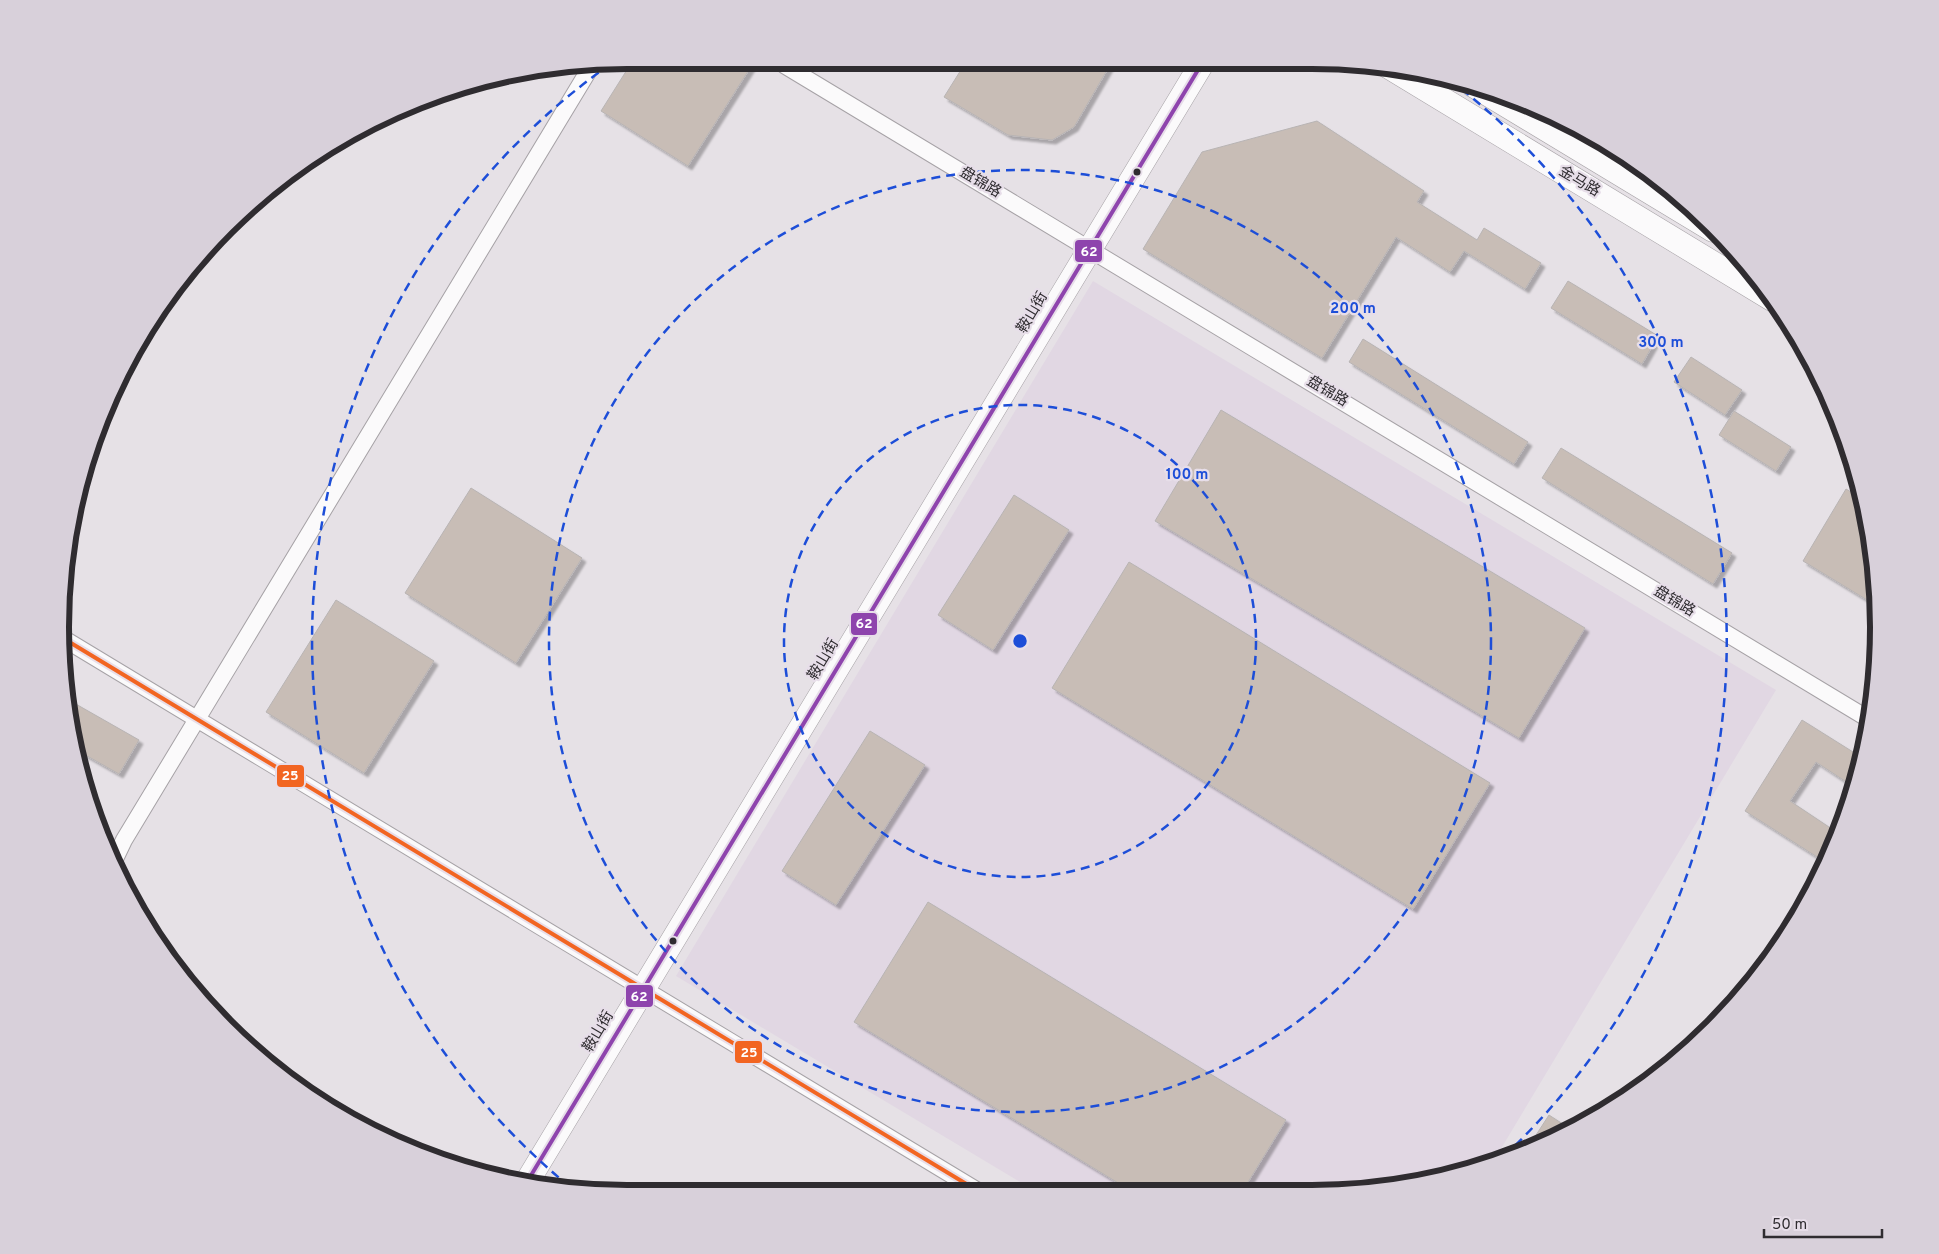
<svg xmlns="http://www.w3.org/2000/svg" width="1939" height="1254" font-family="Overpass,'Noto Sans SC',sans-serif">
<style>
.built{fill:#e1d7e3}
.building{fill:#c8bdb6;stroke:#b8b4b4;filter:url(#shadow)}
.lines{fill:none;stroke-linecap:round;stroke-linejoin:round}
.street-casing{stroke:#a6a2a6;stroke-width:18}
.secondary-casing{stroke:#a6a2a6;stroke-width:25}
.street{stroke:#fbfafb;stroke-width:16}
.secondary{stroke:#fbfafb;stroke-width:24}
.bus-1-casing{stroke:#e7dee9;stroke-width:8}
.bus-2-casing{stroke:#e7dee9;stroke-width:8}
.bus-1{stroke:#8e44ad;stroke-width:4}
.bus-2{stroke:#f26522;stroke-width:4}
.ring{fill:none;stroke:#1d4ed8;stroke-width:2.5;stroke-dasharray:9 6}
.bus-dot{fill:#2f2c30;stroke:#e7dee9;stroke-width:2}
.labels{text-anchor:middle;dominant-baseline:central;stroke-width:4.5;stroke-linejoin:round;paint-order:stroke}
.street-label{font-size:15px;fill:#2f2c30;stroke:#e7dee9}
.rim{fill:none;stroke:#2f2c30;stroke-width:6}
.centre{fill:#1d4ed8;stroke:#e7dee9;stroke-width:2.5}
.ring-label{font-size:15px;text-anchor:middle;font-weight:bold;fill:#1d4ed8;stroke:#e7dee9;stroke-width:4.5;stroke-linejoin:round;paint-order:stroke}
.line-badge{stroke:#e7dee9;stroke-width:2}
.badge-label{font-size:14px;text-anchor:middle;font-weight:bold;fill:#fff}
</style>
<defs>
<filter id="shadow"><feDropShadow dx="4" dy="4" stdDeviation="1" flood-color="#0004"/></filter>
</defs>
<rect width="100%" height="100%" fill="#e6e1e6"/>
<polygon class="built" points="1093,281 1776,690 1493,1162 1459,1175 1349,1193 1035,1191 676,976"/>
<g class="building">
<polygon points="630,65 752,65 688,166 601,111"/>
<polygon points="964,65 1110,65 1074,127 1052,140 1008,135 944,97"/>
<polygon points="1317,121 1424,191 1417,202 1477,240 1484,228 1541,263 1525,289 1464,251 1450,272 1396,237 1322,358 1143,249 1202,152"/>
<polygon points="1568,281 1658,336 1642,364 1551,308"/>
<polygon points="1363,339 1528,442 1514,464 1349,362"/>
<polygon points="1691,357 1742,390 1725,415 1674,382"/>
<polygon points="1221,410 1585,628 1519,738 1155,521"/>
<polygon points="1734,411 1791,447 1776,471 1719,435"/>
<polygon points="1561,448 1732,553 1713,584 1542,478"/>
<polygon points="471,488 582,558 516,663 405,593"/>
<polygon points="1846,489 1863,499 1878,590 1877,606 1803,561"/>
<polygon points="1014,495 1069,530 993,650 938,615"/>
<polygon points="1129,562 1490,783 1413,909 1052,688"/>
<polygon points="336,600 434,661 364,773 266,712"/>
<polygon points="67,699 139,740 119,774 75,749"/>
<polygon points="1802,720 1861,757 1854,787 1816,762 1790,801 1838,833 1825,862 1745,811"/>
<polygon points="870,731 925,765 836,905 782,871"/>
<polygon points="928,902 1286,1120 1242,1192 1133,1192 854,1022"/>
<polygon points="1549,1115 1572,1130 1527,1149"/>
</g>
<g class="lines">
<g class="street-casing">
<g id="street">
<polyline points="784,65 1870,720"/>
<polyline points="61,637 978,1191"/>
<polyline points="113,863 124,840 592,65"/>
</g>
</g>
<g class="secondary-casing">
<g id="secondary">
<polyline points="1386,65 1772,299"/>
<polyline points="1473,85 1713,230"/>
<polyline points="527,1182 1201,65"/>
</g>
</g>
<use href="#street" class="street"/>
<use href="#secondary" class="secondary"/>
<g class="bus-1-casing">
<polyline id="bus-1" points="527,1182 1201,65"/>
</g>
<g class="bus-2-casing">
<polyline id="bus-2" points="61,637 978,1191"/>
</g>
<use href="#bus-1" class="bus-1"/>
<use href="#bus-2" class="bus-2"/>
</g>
<g class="ring">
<circle cx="1020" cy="641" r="236"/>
<circle cx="1020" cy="641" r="471"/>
<path d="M570 1187A707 707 0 0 1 609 65M1450 80A707 707 0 0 1 1502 1158"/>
</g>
<g class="bus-dot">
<circle cx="1137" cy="172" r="4.5"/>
<circle cx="673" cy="941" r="4.5"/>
</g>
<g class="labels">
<g class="street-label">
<text transform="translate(1579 182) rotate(31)">金马路</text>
<text transform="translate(980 183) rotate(31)">盘锦路</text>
<text transform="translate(1033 313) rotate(-59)">鞍山街</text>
<text transform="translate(1327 392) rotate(31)">盘锦路</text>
<text transform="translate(1674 602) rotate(31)">盘锦路</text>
<text transform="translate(824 660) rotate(-59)">鞍山街</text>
<text transform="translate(599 1032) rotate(-59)">鞍山街</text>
</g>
</g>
<path d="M0 0H1939V1254H0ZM627 69H1312A558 558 0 0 1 1870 627V627A558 558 0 0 1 1312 1185H627A558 558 0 0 1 69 627V627A558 558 0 0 1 627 69Z" fill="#d8d0da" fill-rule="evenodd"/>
<path class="rim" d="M627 69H1312A558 558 0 0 1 1870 627V627A558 558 0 0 1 1312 1185H627A558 558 0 0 1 69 627V627A558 558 0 0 1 627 69Z"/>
<circle cx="1020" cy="641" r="8" class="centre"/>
<g class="ring-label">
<text x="1353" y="313">200 m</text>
<text x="1661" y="347">300 m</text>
<text x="1187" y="479">100 m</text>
</g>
<g class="line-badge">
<rect x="1074" y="239" width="29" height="24" rx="5" fill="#8e44ad"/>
<rect x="850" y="612" width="28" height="24" rx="5" fill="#8e44ad"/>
<rect x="276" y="764" width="29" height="24" rx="5" fill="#f26522"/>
<rect x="625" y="984" width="29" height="24" rx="5" fill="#8e44ad"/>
<rect x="734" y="1040" width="29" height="24" rx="5" fill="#f26522"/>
</g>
<g class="badge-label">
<text x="1089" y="256">62</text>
<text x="864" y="628">62</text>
<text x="290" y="780">25</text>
<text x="639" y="1001">62</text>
<text x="749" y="1057">25</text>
</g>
<path d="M1764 1229v8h118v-8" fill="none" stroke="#2f2c30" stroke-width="2.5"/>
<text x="1772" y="1229" font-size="15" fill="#2f2c30" stroke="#e7dee9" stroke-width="4" paint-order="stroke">50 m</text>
</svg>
